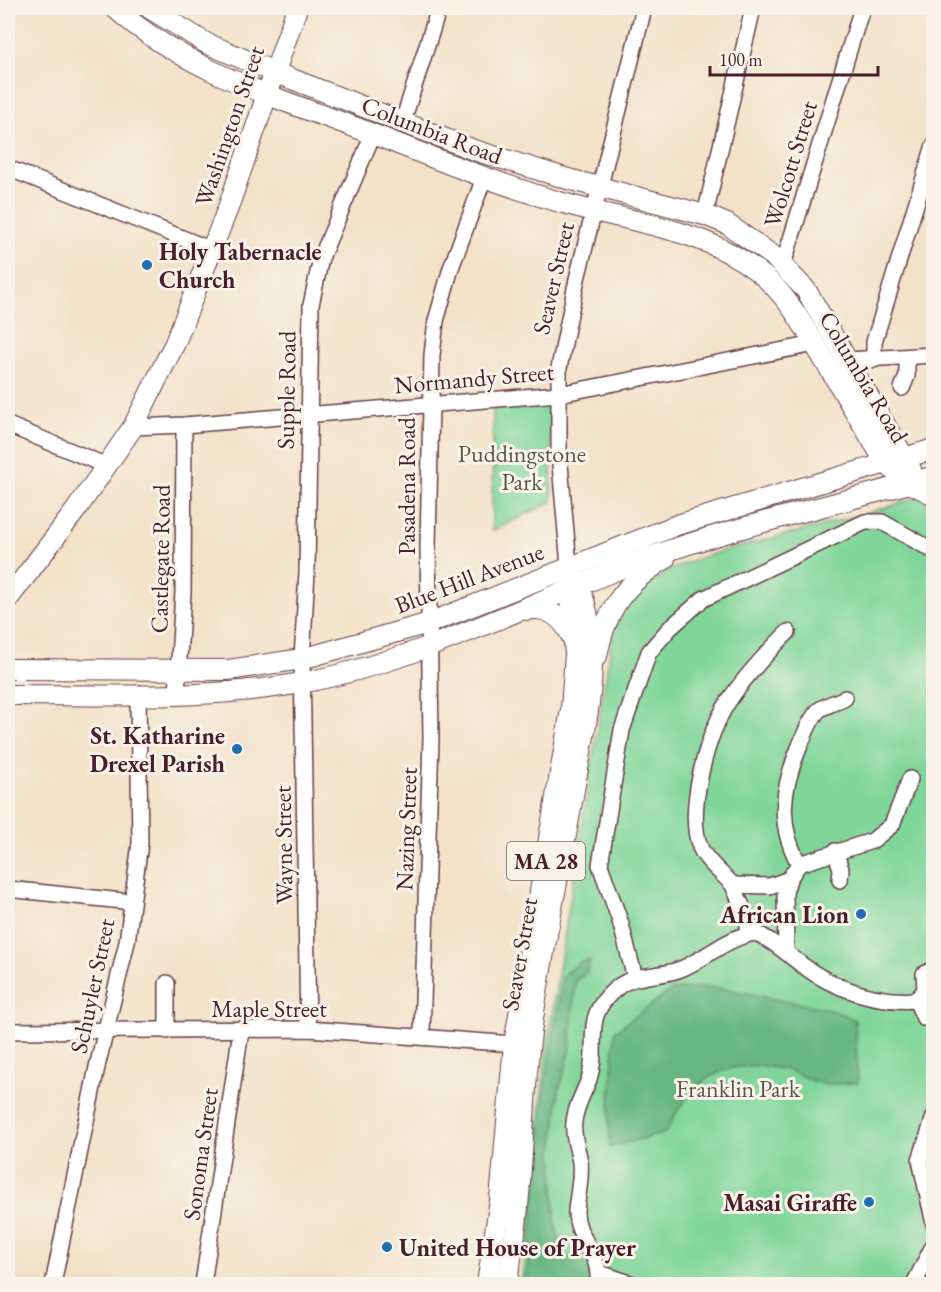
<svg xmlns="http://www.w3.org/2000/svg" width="941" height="1292" font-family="'EB Garamond',serif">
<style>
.green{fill:#80d69a;stroke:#657a62;stroke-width:1.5}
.forest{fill:#68b782;stroke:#596b56;stroke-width:1.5}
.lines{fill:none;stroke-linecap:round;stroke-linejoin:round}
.minor-casing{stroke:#633c43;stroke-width:18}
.major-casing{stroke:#633c43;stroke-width:22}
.minor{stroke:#fff;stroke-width:15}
.major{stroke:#fff;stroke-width:20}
.poi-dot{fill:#1f6fb2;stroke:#f7f3e8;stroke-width:2}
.labels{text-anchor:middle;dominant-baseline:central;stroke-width:6;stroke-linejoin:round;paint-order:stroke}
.shield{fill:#f7f3e8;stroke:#7e5f64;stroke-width:1.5}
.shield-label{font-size:22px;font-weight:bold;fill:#4a1f2b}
.street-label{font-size:24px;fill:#4a1f2b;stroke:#f7f3e8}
.poi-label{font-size:24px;font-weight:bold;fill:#4a1f2b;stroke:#f7f3e8;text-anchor:end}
.park-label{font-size:24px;fill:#5a564c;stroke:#f7f3e8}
</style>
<rect width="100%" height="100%" fill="#f7f3e8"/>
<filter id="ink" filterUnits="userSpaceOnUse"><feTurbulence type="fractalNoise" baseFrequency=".0167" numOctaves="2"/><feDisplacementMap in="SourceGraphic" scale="12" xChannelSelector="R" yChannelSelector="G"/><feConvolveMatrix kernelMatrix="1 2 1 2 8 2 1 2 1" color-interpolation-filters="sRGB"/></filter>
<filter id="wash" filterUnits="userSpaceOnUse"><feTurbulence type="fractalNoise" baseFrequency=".008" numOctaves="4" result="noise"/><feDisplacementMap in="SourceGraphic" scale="24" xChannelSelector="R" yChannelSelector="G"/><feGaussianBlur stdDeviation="1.35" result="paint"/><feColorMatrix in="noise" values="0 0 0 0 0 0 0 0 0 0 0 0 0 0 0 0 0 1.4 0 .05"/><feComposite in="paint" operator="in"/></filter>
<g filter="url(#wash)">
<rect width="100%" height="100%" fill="#f3e1c8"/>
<g class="green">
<polygon points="550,403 552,502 492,531 493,409"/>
<path d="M933 492V1284H521L546 1051 612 638C618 612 636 593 657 578 688 557 726 551 761 541 819 526 877 512 933 492Z"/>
</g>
<g class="forest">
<polygon points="590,960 587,972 575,981 570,1052 559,1090 553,1155 555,1221 563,1259 577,1254 588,1259 595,1271 591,1284 524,1284 529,1257 545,1085 563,975 580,962"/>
<path d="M705 987C725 988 741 992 760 996 793 1004 824 1004 855 1020L858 1083C847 1083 833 1085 821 1083 808 1081 796 1071 782 1069 721 1057 692 1079 665 1133L610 1147 609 1120 615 1031 672 990Z"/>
</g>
</g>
<g filter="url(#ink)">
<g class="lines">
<g class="minor-casing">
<g id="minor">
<polyline points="403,121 439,8"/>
<polyline points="8,168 212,250"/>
<polyline points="705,215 753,8"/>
<polyline points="783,265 862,8"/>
<polyline points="847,360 934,355"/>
<polyline points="874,360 874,342 934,145"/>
<polyline points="902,388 907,376 907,357"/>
<polyline points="8,425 107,466"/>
<polyline points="133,427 184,425 559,394 815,344"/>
<polyline points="569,566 559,453 559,368 577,279 644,8"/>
<polyline points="177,693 183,592 184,425"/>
<polyline points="835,851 841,869 840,880"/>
<path d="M799 864C777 824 782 789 799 748 804 736 810 719 819 710 826 705 837 702 845 698"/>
<path d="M733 885C723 874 706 862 700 847 686 810 707 735 728 702 745 676 766 654 788 632"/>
<polyline points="8,889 132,902"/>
<polyline points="748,934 748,920 733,885 770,886 789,879 799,864 872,841 892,825 910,779"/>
<polyline points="786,950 785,893 789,879"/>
<polyline points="635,978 620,921 600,865 622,730 649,652 669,629 703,599 865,522 882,522 934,551"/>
<polyline points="167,983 167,1031"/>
<polyline points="916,1000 925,990 924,974 934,969"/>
<polyline points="308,1029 302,659 307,572 311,305 321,258 373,134"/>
<polyline points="8,1031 308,1029 514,1044 523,1042"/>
<polyline points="422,1036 431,738 428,546 432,355 436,321 451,268 484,178"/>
<polyline points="934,1117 920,1160 934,1224"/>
<polyline points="600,1273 633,1284"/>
<polyline points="53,1284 97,1067 127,942 140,843 138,693"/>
<polyline points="203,1284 241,1030"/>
<path d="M597 1284C604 1258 576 1239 576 1212 577 1195 582 1180 580 1162 578 1149 572 1136 574 1122 575 1107 584 1093 589 1079 601 1043 579 1017 618 987 637 972 662 978 683 968 708 957 729 936 756 933 774 941 786 953 802 965 834 989 877 1003 916 1000L924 1018 934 1017"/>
<polyline points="914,1284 934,1244"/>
</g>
</g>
<g class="major-casing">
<g id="major">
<path d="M115 8C185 71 283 100 370 133 434 158 497 184 563 203 629 222 701 228 756 270 788 294 806 330 826 363 846 396 866 430 886 463L904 480 934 495"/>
<polyline points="149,8 206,43 274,72 474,150 568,179 705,215 727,224 772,255 806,290 911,469"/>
<polyline points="8,599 76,510 133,427 175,343 228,208 297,8"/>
<path d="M527 610C550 605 564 620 573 639"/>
<path d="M597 656C606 609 624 584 665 559"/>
<polyline points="8,669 228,670 302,659 429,623 677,525 934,449"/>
<path d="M8 695C103 695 208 700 301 683 424 660 534 600 650 557 742 524 840 504 934 476"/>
<polyline points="487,1284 500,1200 514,1044 571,709 575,654 568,578"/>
<path d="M506 1284C524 1206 521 1122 530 1041 540 959 559 878 573 796 585 726 609 641 573 574"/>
</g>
</g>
<use href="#minor" class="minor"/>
<use href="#major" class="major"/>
</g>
</g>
<g class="poi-dot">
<circle cx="147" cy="265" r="6"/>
<circle cx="237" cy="749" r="6"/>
<circle cx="861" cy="914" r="6"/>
<circle cx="869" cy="1202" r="6"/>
<circle cx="387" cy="1247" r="6"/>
</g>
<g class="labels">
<rect class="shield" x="507" y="842" width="78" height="38" rx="4.5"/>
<g class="shield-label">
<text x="546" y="861">MA 28</text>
</g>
<g class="street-label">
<text transform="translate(229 126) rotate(-71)">Washington Street</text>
<text transform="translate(432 130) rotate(21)">Columbia Road</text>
<text transform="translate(790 164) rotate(-73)">Wolcott Street</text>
<text transform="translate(553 278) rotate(-77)">Seaver Street</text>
<text transform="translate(864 377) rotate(59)">Columbia Road</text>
<text transform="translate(474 378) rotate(-5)">Normandy Street</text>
<text transform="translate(286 390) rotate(-89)">Supple Road</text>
<text transform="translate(406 486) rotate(-90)">Pasadena Road</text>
<text transform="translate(160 559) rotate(-89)">Castlegate Road</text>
<text transform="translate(469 578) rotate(-21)">Blue Hill Avenue</text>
<text transform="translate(406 829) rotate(-88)">Nazing Street</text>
<text transform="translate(283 845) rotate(-91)">Wayne Street</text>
<text transform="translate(519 954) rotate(-80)">Seaver Street</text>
<text transform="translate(92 986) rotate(-78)">Schuyler Street</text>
<text x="269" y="1008">Maple Street</text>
<text transform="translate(200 1154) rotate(-82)">Sonoma Street</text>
</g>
<g class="poi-label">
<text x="159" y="251" text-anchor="start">Holy Tabernacle<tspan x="159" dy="28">Church</tspan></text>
<text x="225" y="735">St. Katharine<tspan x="225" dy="28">Drexel Parish</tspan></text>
<text x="849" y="914">African Lion</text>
<text x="857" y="1202">Masai Giraffe</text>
<text x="399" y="1247" text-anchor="start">United House of Prayer</text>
</g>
<g class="park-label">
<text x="522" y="453">Puddingstone<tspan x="522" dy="28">Park</tspan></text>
<text x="738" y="1088">Franklin Park</text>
</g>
</g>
<rect width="941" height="1292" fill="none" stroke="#f7f3e8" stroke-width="30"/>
<path d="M710 66v9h168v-9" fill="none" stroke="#4a1f2b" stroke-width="3"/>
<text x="719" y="66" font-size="18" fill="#4a1f2b" stroke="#f7f3e8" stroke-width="4.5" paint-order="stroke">100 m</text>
</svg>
